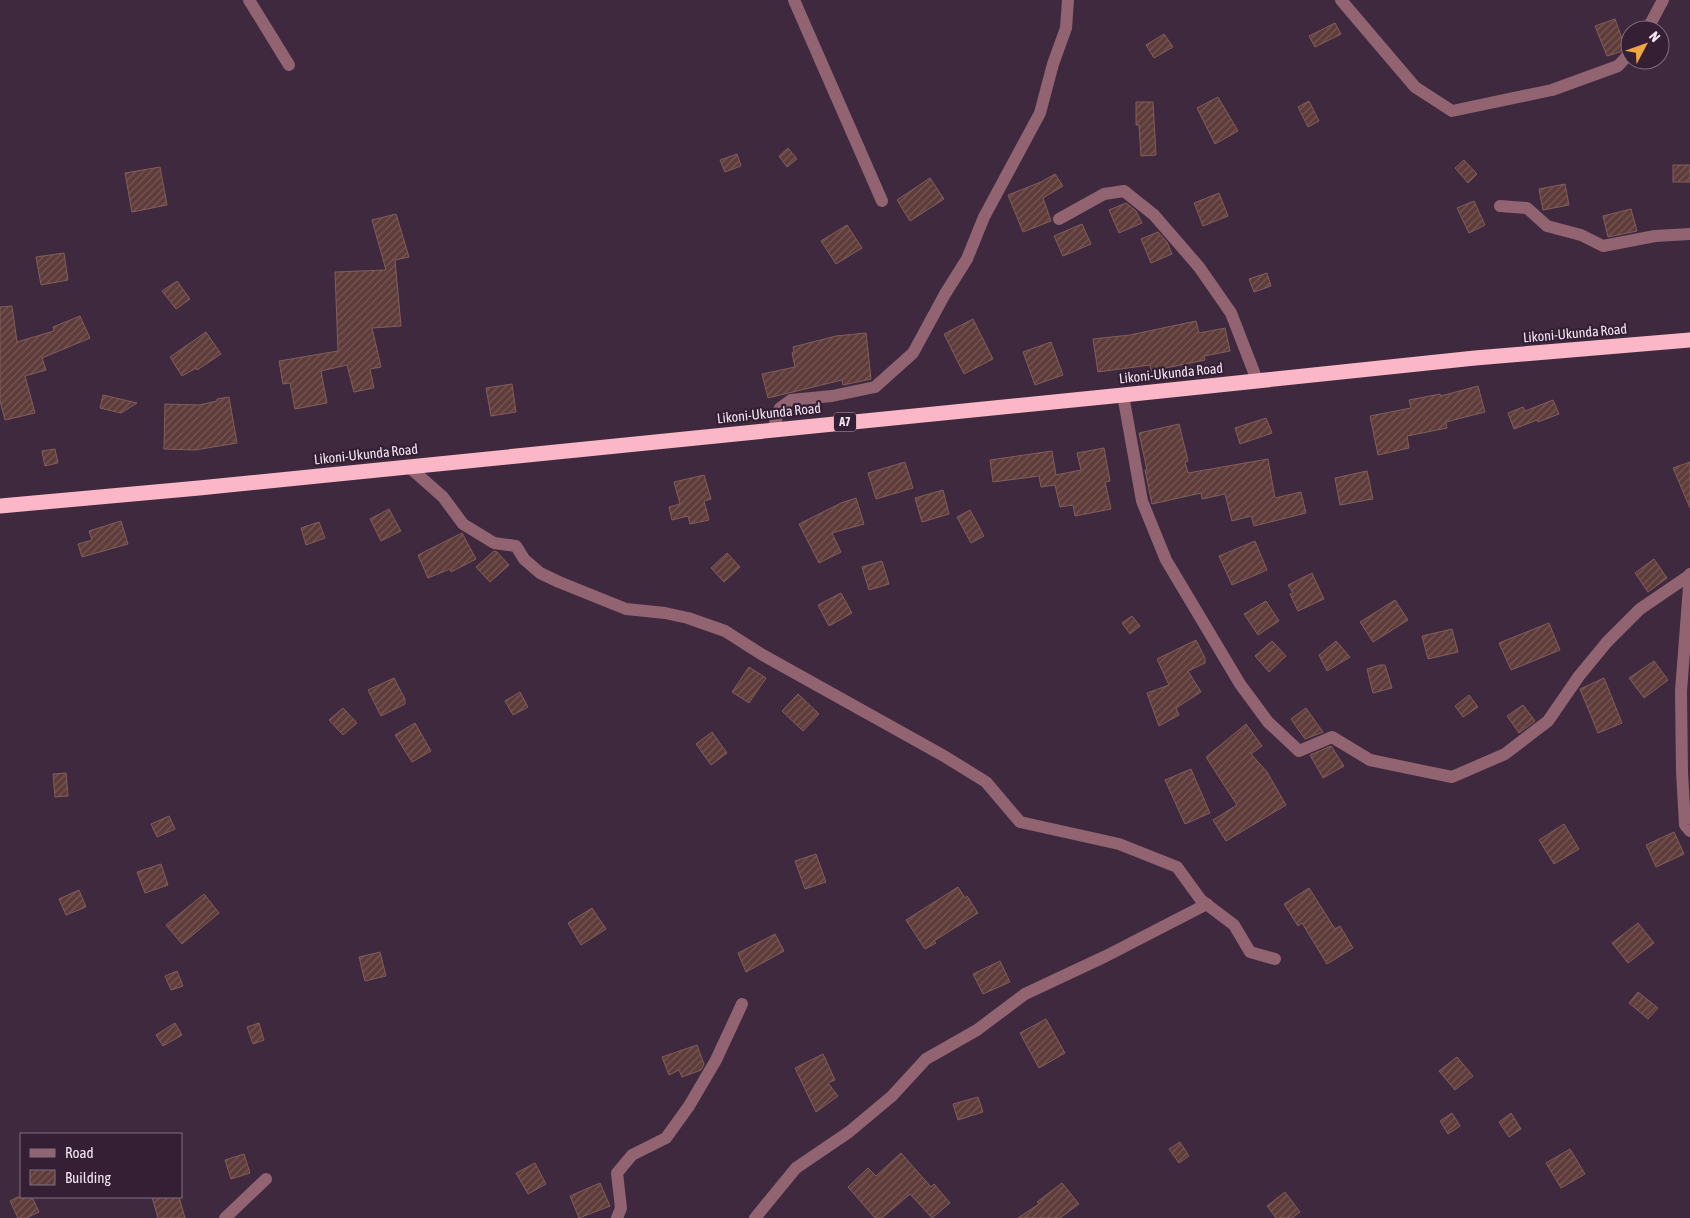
<svg xmlns="http://www.w3.org/2000/svg" width="1690" height="1218" font-family="'Asap Condensed',sans-serif">
<style>
.building{fill:url(#building-hatch);stroke:#825e5b}
.lines{fill:none;stroke-linecap:round;stroke-linejoin:round}
.minor{stroke:#926370;stroke-width:12}
.highway{stroke:#fbb6c8;stroke-width:15}
.labels{text-anchor:middle;dominant-baseline:central;stroke-width:4.5;stroke-linejoin:round;paint-order:stroke}
.shield{fill:#341f34;stroke:#baaaba;stroke-width:1}
.shield-label{font-size:12px;font-weight:bold;fill:#f4e6f4}
.street-label{font-size:14px;fill:#f4e6f4;stroke:#341f34}
</style>
<defs>
<pattern id="building-hatch" width="6" height="6" patternUnits="userSpaceOnUse" patternTransform="scale(1.25)"><rect width="6" height="6" fill="#5e3c3a"/><path d="M-1 1l2-2M0 6l6-6M5 7l2-2" fill="none" stroke="#765857"/></pattern>
</defs>
<rect width="100%" height="100%" fill="#3f293e"/>
<g class="building">
<polygon points="1615,19 1625,47 1620,52 1607,56 1595,26"/>
<polygon points="1335,23 1341,34 1315,47 1309,36"/>
<polygon points="1164,34 1173,47 1154,58 1146,45"/>
<polygon points="1218,97 1238,131 1215,144 1197,108"/>
<polygon points="1309,101 1319,121 1308,127 1298,107"/>
<polygon points="1136,102 1153,102 1156,155 1141,156 1139,125 1136,125"/>
<polygon points="788,148 797,159 787,167 779,156"/>
<polygon points="737,154 741,166 725,172 720,160"/>
<polygon points="1464,160 1477,174 1468,183 1455,168"/>
<rect x="1673" y="165" width="17" height="17"/>
<polygon points="160,167 167,205 132,212 125,173"/>
<polygon points="1055,174 1063,186 1043,198 1051,221 1023,232 1008,195 1041,182"/>
<polygon points="930,178 944,199 910,221 897,200"/>
<polygon points="1565,184 1569,205 1543,210 1539,189"/>
<polygon points="1219,193 1228,216 1203,226 1194,203"/>
<polygon points="1474,201 1485,225 1469,233 1457,208"/>
<polygon points="1126,203 1136,211 1142,223 1119,233 1109,210"/>
<polygon points="1631,209 1637,231 1608,237 1603,216"/>
<polygon points="396,214 409,257 395,260 401,326 372,328 381,367 370,369 374,388 354,392 347,365 321,371 327,403 295,409 290,383 283,384 279,361 338,351 335,272 386,270 372,220"/>
<polygon points="1082,224 1091,244 1063,256 1054,236"/>
<polygon points="847,225 862,248 836,264 821,241"/>
<polygon points="1158,232 1167,242 1172,254 1151,263 1141,239"/>
<polygon points="64,253 68,280 41,285 36,257"/>
<polygon points="1267,273 1271,286 1254,292 1249,279"/>
<polygon points="177,281 190,299 176,309 162,291"/>
<polygon points="12,306 17,342 54,331 53,327 80,316 90,338 42,358 46,370 25,376 35,413 5,420 0,401 0,307"/>
<polygon points="973,319 993,359 964,374 944,334"/>
<polygon points="1196,321 1199,333 1225,328 1230,351 1204,356 1205,360 1151,371 1150,365 1098,372 1093,339 1130,335"/>
<polygon points="206,332 221,354 197,370 196,368 182,376 170,357"/>
<polygon points="866,333 871,379 843,385 842,380 768,398 762,374 795,367 792,353 794,352 793,347 836,336"/>
<polygon points="1051,342 1063,375 1035,385 1023,352"/>
<polygon points="512,384 516,412 491,416 486,388"/>
<polygon points="1478,386 1485,412 1446,422 1447,428 1407,436 1409,448 1378,455 1370,416 1411,408 1409,400 1440,394 1441,396"/>
<polygon points="103,395 137,403 121,413 100,408"/>
<polygon points="229,397 237,443 195,450 164,449 165,404 199,405 217,401 217,399"/>
<polygon points="1553,400 1559,414 1538,422 1537,420 1514,429 1508,413 1523,407 1525,411"/>
<polygon points="1266,418 1272,433 1240,444 1235,428"/>
<polygon points="1179,424 1188,461 1185,462 1188,473 1268,459 1275,498 1301,492 1306,513 1254,526 1251,516 1232,521 1225,494 1202,499 1201,493 1152,504 1145,470 1147,470 1139,433"/>
<polygon points="1104,448 1110,481 1105,482 1111,509 1075,516 1073,505 1060,507 1055,485 1041,487 1039,476 993,482 990,460 1052,451 1056,475 1081,470 1077,453"/>
<polygon points="55,449 58,463 45,466 42,451"/>
<polygon points="905,462 913,488 876,499 868,473"/>
<polygon points="1690,462 1690,508 1673,468"/>
<polygon points="1367,471 1373,499 1340,505 1335,478"/>
<polygon points="704,475 711,499 704,501 709,520 690,524 688,516 672,520 669,507 680,504 674,482"/>
<polygon points="943,490 949,514 922,522 915,498"/>
<polygon points="856,498 864,524 832,533 841,552 819,563 799,524 841,503"/>
<polygon points="389,509 401,531 381,541 370,519"/>
<polygon points="970,510 984,536 971,543 957,517"/>
<polygon points="121,521 128,544 82,557 78,544 92,540 89,531"/>
<polygon points="319,522 325,538 306,545 301,528"/>
<polygon points="462,533 476,559 451,572 450,569 428,578 418,555"/>
<polygon points="1255,541 1267,570 1232,585 1219,556"/>
<polygon points="494,551 497,552 509,565 490,582 476,567"/>
<polygon points="727,553 740,567 724,582 711,568"/>
<polygon points="1654,559 1667,578 1648,592 1635,573"/>
<polygon points="882,561 889,584 869,590 862,567"/>
<polygon points="1312,573 1324,599 1298,611 1290,594 1293,593 1288,585"/>
<polygon points="841,593 852,613 829,626 818,605"/>
<polygon points="1395,600 1408,620 1373,642 1360,622"/>
<polygon points="1266,601 1279,621 1258,635 1244,614"/>
<polygon points="1132,616 1140,626 1130,634 1122,623"/>
<polygon points="1549,623 1560,650 1511,670 1499,643"/>
<polygon points="1452,629 1458,652 1428,659 1422,636"/>
<polygon points="1196,640 1205,658 1205,663 1188,671 1201,692 1176,708 1179,715 1159,726 1147,693 1169,685 1157,659"/>
<polygon points="1272,641 1286,656 1269,672 1255,656"/>
<polygon points="1336,641 1350,657 1327,671 1319,655"/>
<polygon points="1654,661 1668,680 1644,698 1629,678"/>
<polygon points="1380,665 1385,665 1392,688 1373,693 1367,669"/>
<polygon points="749,667 766,678 749,703 732,692"/>
<polygon points="394,678 405,699 405,704 381,716 368,690"/>
<polygon points="1604,678 1622,723 1598,733 1580,689"/>
<polygon points="520,692 528,707 513,715 505,701"/>
<polygon points="798,694 819,714 803,731 782,711"/>
<polygon points="1469,695 1478,707 1463,717 1455,706"/>
<polygon points="1523,705 1535,721 1519,733 1507,716"/>
<polygon points="343,708 357,723 343,735 329,720"/>
<polygon points="1306,708 1323,732 1305,739 1291,719"/>
<polygon points="415,723 431,751 412,762 395,735"/>
<polygon points="1246,724 1262,746 1251,754 1267,772 1286,805 1226,841 1213,820 1237,805 1206,757"/>
<polygon points="712,732 727,753 711,765 696,744"/>
<polygon points="1331,746 1344,766 1323,778 1310,755"/>
<polygon points="1191,769 1210,813 1185,824 1165,780"/>
<polygon points="66,773 68,796 55,797 53,774"/>
<polygon points="169,816 175,829 157,837 151,824"/>
<polygon points="1564,824 1579,849 1554,864 1539,840"/>
<polygon points="1674,832 1684,854 1656,867 1646,845"/>
<polygon points="816,854 826,882 805,889 795,861"/>
<polygon points="161,864 168,885 145,893 137,872"/>
<polygon points="958,887 965,898 967,896 978,913 934,941 936,943 925,949 906,920"/>
<polygon points="1309,888 1335,929 1340,926 1353,948 1327,964 1302,923 1298,926 1284,904"/>
<polygon points="79,890 86,907 66,915 59,899"/>
<polygon points="204,894 219,913 182,944 166,925"/>
<polygon points="592,908 606,929 581,945 568,923"/>
<polygon points="1638,923 1654,943 1628,963 1612,943"/>
<polygon points="775,934 784,951 746,972 738,953"/>
<polygon points="380,952 386,976 365,981 359,957"/>
<polygon points="1000,961 1010,982 983,994 973,974"/>
<polygon points="177,971 183,986 171,990 165,976"/>
<polygon points="1638,992 1658,1008 1648,1019 1629,1003"/>
<polygon points="1046,1019 1065,1053 1039,1068 1020,1033"/>
<polygon points="175,1023 182,1035 163,1046 156,1035"/>
<polygon points="259,1023 264,1040 253,1044 247,1027"/>
<polygon points="697,1045 704,1064 701,1070 682,1077 679,1070 669,1075 662,1057"/>
<polygon points="823,1054 835,1080 828,1083 838,1096 816,1112 795,1068"/>
<polygon points="1457,1057 1473,1076 1455,1090 1439,1071"/>
<polygon points="978,1097 983,1112 958,1120 953,1104"/>
<polygon points="1452,1113 1460,1126 1448,1134 1440,1121"/>
<polygon points="1511,1113 1521,1129 1509,1137 1499,1122"/>
<polygon points="1180,1142 1189,1156 1179,1163 1169,1149"/>
<polygon points="1570,1149 1585,1174 1561,1188 1546,1163"/>
<polygon points="901,1153 931,1187 934,1184 950,1203 932,1218 910,1194 882,1218 875,1218 848,1187 868,1168 876,1176"/>
<polygon points="244,1154 250,1173 231,1179 225,1160"/>
<polygon points="535,1163 546,1184 528,1194 516,1173"/>
<polygon points="600,1183 610,1206 579,1218 570,1196"/>
<polygon points="1062,1183 1079,1204 1060,1218 1018,1218 1039,1204 1037,1202"/>
<polygon points="1285,1192 1300,1212 1292,1218 1276,1218 1267,1206"/>
<polygon points="18,1197 32,1197 39,1212 26,1218 18,1218 10,1201"/>
<polygon points="152,1197 179,1197 185,1218 158,1218"/>
</g>
<g class="lines">
<g class="minor">
<polyline points="249,0 289,65"/>
<polyline points="794,0 882,201"/>
<polyline points="1341,0 1415,87 1452,111 1552,90 1618,66 1630,53"/>
<polyline points="1647,30 1663,0"/>
<polyline points="1500,206 1527,208 1547,226 1581,235 1603,246 1655,236 1690,234"/>
<polyline points="1059,219 1104,194 1124,191 1154,215 1199,267 1231,313 1257,380"/>
<polyline points="1123,395 1142,501 1166,560 1240,684 1268,722 1299,751 1332,737 1370,760 1452,777 1505,754 1548,721 1579,676 1607,642 1640,609 1690,575"/>
<polyline points="773,429 780,408 791,400 832,396 875,387 913,353 945,294 967,259 984,217 1040,113 1053,64 1066,28 1068,0"/>
<polyline points="408,466 443,497 463,524 494,543 516,546 524,559 540,573 559,582 626,609 665,613 688,618 725,631 761,654 944,756 986,782 1020,822 1119,844 1177,867 1201,900 1234,925 1250,952 1275,959"/>
<polyline points="1690,574 1681,691 1682,772 1685,825 1690,831"/>
<polyline points="225,1218 266,1179"/>
<polyline points="617,1218 621,1208 617,1173 632,1155 666,1138 689,1106 716,1060 742,1004"/>
<polyline points="755,1218 796,1168 849,1132 892,1096 926,1059 977,1030 1025,994 1106,956 1207,904"/>
</g>
<polyline class="highway" points="0,506 199,488 1123,395 1475,358 1690,340"/>
</g>
<g class="labels">
<rect class="shield" x="834" y="412.5" width="22" height="19" rx="4"/>
<g class="shield-label">
<text x="845" y="422">A7</text>
</g>
<g class="street-label">
<text transform="translate(1575 333) rotate(-5)">Likoni-Ukunda Road</text>
<text transform="translate(1171 373) rotate(-6)">Likoni-Ukunda Road</text>
<text transform="translate(769 413) rotate(-6)">Likoni-Ukunda Road</text>
<text transform="translate(366 454) rotate(-6)">Likoni-Ukunda Road</text>
</g>
</g>
<rect x="20" y="1133" width="162" height="65" fill="#341f34" stroke="#816f81"/>
<rect x="30" y="1149" width="25" height="8" fill="#926370" stroke="#816f81"/>
<text x="65" y="1158" font-size="15" fill="#f4e6f4">Road</text>
<rect x="30" y="1170" width="25" height="15" fill="url(#building-hatch)" stroke="#816f81"/>
<text x="65" y="1183" font-size="15" fill="#f4e6f4">Building</text>
<g transform="translate(1645 45) rotate(49)"><circle r="24" fill="#341f34" stroke="#816f81"/>
<path d="M0-4L9 19L0 12L-9 19Z" fill="#f1a640"/>
<text y="-8" font-size="14" font-weight="bold" text-anchor="middle" fill="#f4e6f4">N</text>
</g>
</svg>
